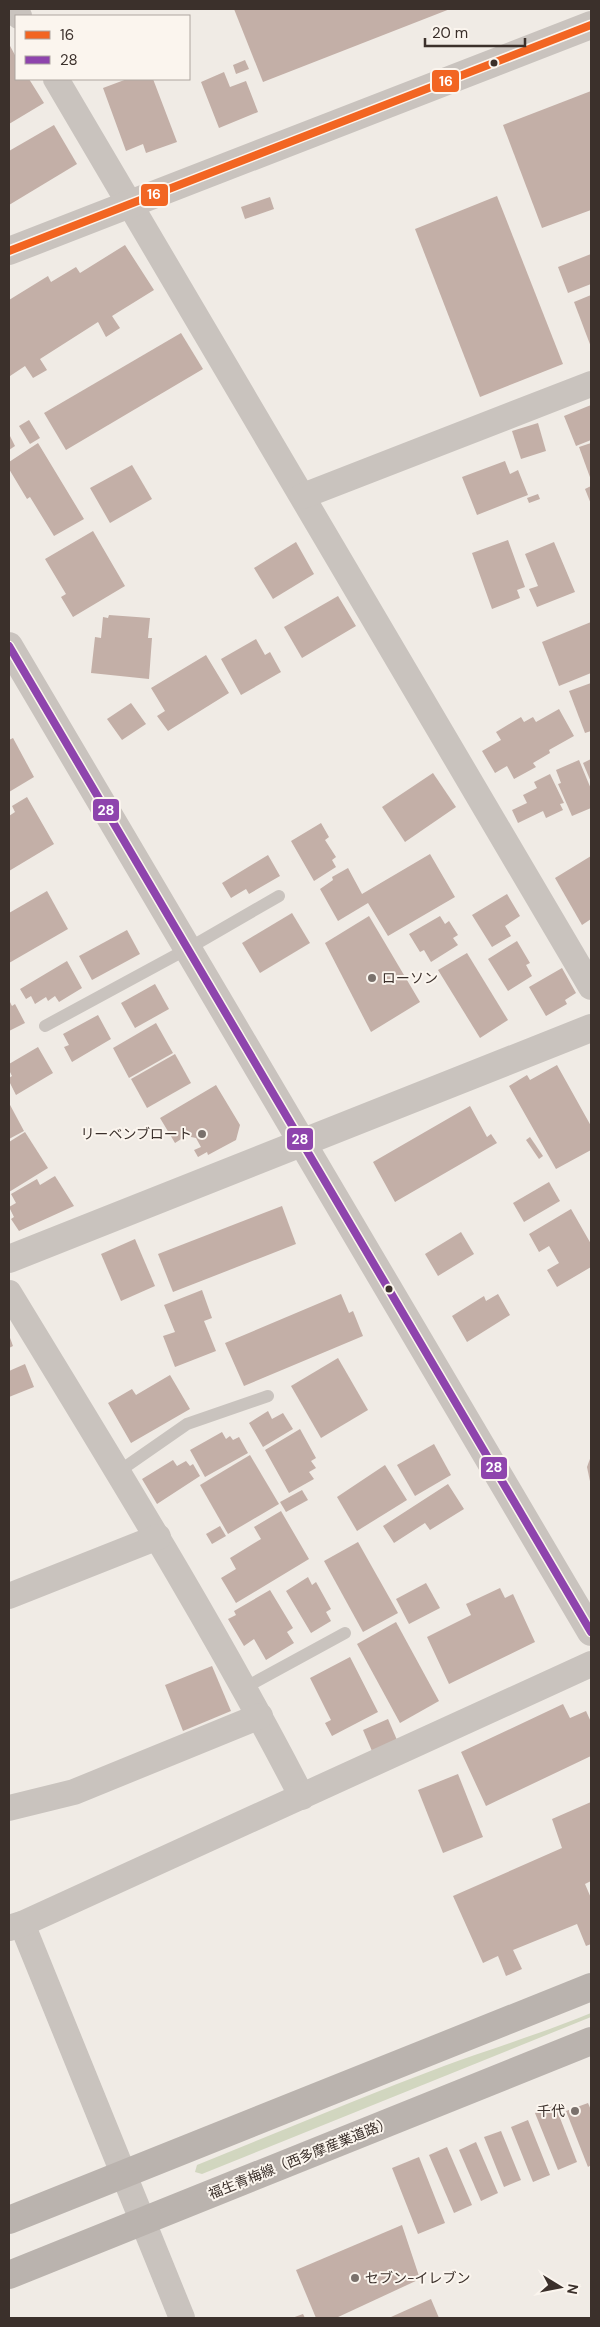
<svg xmlns="http://www.w3.org/2000/svg" width="600" height="2327" font-family="'DM Sans','Noto Sans JP',sans-serif">
<style>
.green{fill:#d1d6bf}
.building{fill:#c3afa7}
.lines{fill:none;stroke-linecap:round;stroke-linejoin:round}
.service{stroke:#c9c3be;stroke-width:12}
.minor{stroke:#c9c3be;stroke-width:26}
.tertiary{stroke:#c9c3be;stroke-width:28}
.secondary{stroke:#bab3ae;stroke-width:28}
.bus-1-casing{stroke:#fbf5ee;stroke-width:11}
.bus-2-casing{stroke:#fbf5ee;stroke-width:11}
.bus-1{stroke:#f26522;stroke-width:8}
.bus-2{stroke:#8e44ad;stroke-width:8}
.bus-dot{fill:#3b302b;stroke:#fbf5ee;stroke-width:2}
.poi-dot{fill:#7a716c;stroke:#fbf5ee;stroke-width:2}
.labels{text-anchor:middle;dominant-baseline:central;stroke-width:4;stroke-linejoin:round;paint-order:stroke}
.poi-label{font-size:14px;fill:#3b302b;stroke:#fbf5ee;text-anchor:start}
.street-label{font-size:14px;fill:#3b302b;stroke:#fbf5ee}
.line-badge{stroke:#fbf5ee;stroke-width:2}
.badge-label{font-size:14px;text-anchor:middle;font-weight:bold;fill:#fff}
</style>
<rect width="100%" height="100%" fill="#f0ebe5"/>
<path class="green" d="M591 2013V2017L202 2174 195 2172 197 2165C279 2132 361 2097 444 2066 493 2048 543 2033 591 2013Z"/>
<g class="building">
<polygon points="234,9 450,9 263,82"/>
<polygon points="9,44 16,57 16,79 29,79 44,103 9,124"/>
<polygon points="245,60 249,69 236,74 233,65"/>
<polygon points="224,72 230,87 246,81 258,112 219,128 201,82"/>
<polygon points="127,79 153,79 177,142 146,153 143,144 126,151 103,88"/>
<polygon points="591,91 591,210 542,228 503,125"/>
<polygon points="54,125 77,164 9,205 9,151"/>
<polygon points="497,196 563,364 480,397 415,229"/>
<polygon points="270,197 274,209 245,219 241,207"/>
<polygon points="125,245 154,290 112,316 120,328 106,337 98,322 40,359 47,370 33,378 25,366 10,376 9,300 48,276 51,282 76,267 80,273"/>
<polygon points="591,254 591,284 568,293 558,267"/>
<polygon points="591,295 591,347 574,302"/>
<polygon points="181,333 203,369 66,450 44,413"/>
<polygon points="591,405 591,440 576,446 564,416"/>
<polygon points="29,420 40,438 30,444 19,426"/>
<polygon points="538,423 546,451 521,459 512,431"/>
<polygon points="9,434 15,446 9,450"/>
<polygon points="38,443 84,519 54,536 30,497 27,499 9,469 9,462"/>
<polygon points="591,443 591,480 579,447"/>
<polygon points="505,461 510,474 518,470 528,495 477,515 462,477"/>
<polygon points="132,465 152,499 110,523 90,488"/>
<polygon points="591,486 591,504 585,489"/>
<polygon points="538,494 540,499 529,503 527,498"/>
<polygon points="93,531 125,586 73,617 61,597 66,594 45,559"/>
<polygon points="508,540 525,587 517,590 520,598 492,609 472,553"/>
<polygon points="296,542 314,574 273,599 254,568"/>
<polygon points="554,542 575,592 537,607 529,589 538,586 525,554"/>
<polygon points="338,596 356,626 302,658 284,627"/>
<polygon points="109,615 150,618 148,638 152,638 149,679 91,673 95,637 101,638 103,617 108,618"/>
<polygon points="591,622 591,673 559,686 542,642"/>
<polygon points="256,639 265,655 270,652 281,672 241,695 221,659"/>
<polygon points="206,655 229,693 168,731 157,716 165,711 151,688"/>
<polygon points="591,683 591,731 585,733 569,691"/>
<polygon points="131,703 146,724 122,740 107,719"/>
<polygon points="559,709 574,736 549,750 550,753 533,763 536,767 514,779 507,766 495,773 482,751 501,740 496,732 521,717 524,722 533,717 536,722"/>
<polygon points="13,738 34,777 9,792 9,740"/>
<polygon points="591,759 591,782 583,763"/>
<polygon points="579,760 591,789 591,808 572,816 558,784 561,783 556,770"/>
<polygon points="433,773 456,807 405,842 382,807"/>
<polygon points="550,774 564,803 560,804 563,810 546,818 543,811 518,823 512,810 527,803 523,795 537,788 534,782"/>
<polygon points="27,797 54,844 9,871 9,816 15,812 12,806"/>
<polygon points="321,823 329,837 325,840 336,857 332,860 336,867 314,881 291,841"/>
<polygon points="430,854 455,897 388,936 368,903 338,921 320,889 333,880 332,877 348,868 362,894"/>
<polygon points="268,855 280,876 249,894 246,889 231,898 222,883"/>
<polygon points="591,856 591,919 582,925 555,878"/>
<polygon points="47,891 68,929 9,963 9,913"/>
<polygon points="507,894 520,916 505,926 511,936 492,947 472,915"/>
<polygon points="292,913 310,943 260,973 242,943"/>
<polygon points="369,916 420,1002 371,1032 325,943"/>
<polygon points="440,916 445,924 449,921 458,935 453,938 458,945 431,962 424,950 420,952 409,934"/>
<polygon points="127,930 140,954 92,980 79,956"/>
<polygon points="517,941 530,963 526,965 532,976 508,991 488,959"/>
<polygon points="467,953 508,1020 480,1038 438,970"/>
<polygon points="67,961 82,988 59,1002 55,996 48,1001 46,997 35,1004 31,996 26,999 20,989"/>
<polygon points="562,968 576,993 565,1000 567,1004 546,1016 529,987"/>
<polygon points="155,984 169,1009 135,1028 121,1003"/>
<polygon points="9,1000 12,1006 15,1004 25,1023 9,1031"/>
<polygon points="98,1015 111,1039 72,1062 64,1047 69,1045 63,1034"/>
<polygon points="156,1023 173,1053 129,1078 113,1048"/>
<polygon points="38,1047 53,1073 16,1095 9,1081 9,1078 12,1076 9,1070 9,1064"/>
<polygon points="175,1054 191,1083 147,1108 131,1079"/>
<polygon points="557,1065 591,1126 591,1150 556,1169 509,1086 527,1075 530,1080"/>
<polygon points="216,1085 240,1125 236,1140 208,1155 207,1152 198,1157 194,1150 201,1147 196,1138 186,1136 175,1143 160,1118"/>
<polygon points="9,1103 24,1131 9,1139"/>
<polygon points="470,1106 487,1137 491,1134 497,1143 395,1202 373,1162"/>
<polygon points="25,1132 48,1168 9,1192 9,1142"/>
<polygon points="530,1137 543,1156 539,1159 526,1140"/>
<polygon points="55,1176 74,1206 19,1231 11,1219 14,1217 9,1207 16,1203 11,1194 37,1179 40,1185"/>
<polygon points="549,1182 560,1201 524,1222 513,1203"/>
<polygon points="282,1206 296,1244 173,1292 158,1254"/>
<polygon points="571,1209 591,1244 591,1267 557,1287 547,1270 559,1263 549,1246 539,1252 529,1234"/>
<polygon points="461,1232 474,1254 438,1276 425,1254"/>
<polygon points="135,1239 155,1286 121,1301 101,1254"/>
<polygon points="202,1290 212,1318 204,1321 216,1351 175,1367 163,1336 175,1332 164,1305"/>
<polygon points="341,1294 349,1313 353,1311 363,1336 244,1386 225,1343"/>
<polygon points="498,1294 510,1315 467,1342 452,1316 484,1296 486,1301"/>
<polygon points="9,1335 13,1346 9,1348"/>
<polygon points="338,1358 368,1410 321,1438 291,1386"/>
<polygon points="25,1364 34,1387 9,1397 9,1371"/>
<polygon points="170,1375 190,1409 131,1443 108,1403 132,1389 136,1395"/>
<polygon points="268,1411 272,1419 283,1413 293,1429 263,1447 249,1423"/>
<polygon points="300,1429 316,1458 311,1461 316,1468 309,1472 314,1479 289,1493 265,1450"/>
<polygon points="222,1432 226,1439 230,1436 233,1440 239,1437 248,1453 205,1477 190,1450"/>
<polygon points="434,1444 451,1475 415,1496 397,1465"/>
<polygon points="250,1455 279,1504 228,1534 200,1485"/>
<polygon points="591,1456 591,1486 587,1467"/>
<polygon points="173,1460 177,1466 186,1461 190,1466 193,1464 200,1476 157,1504 142,1479"/>
<polygon points="385,1465 407,1500 357,1531 337,1497"/>
<polygon points="448,1484 464,1509 430,1530 425,1523 394,1543 383,1526"/>
<polygon points="302,1490 308,1500 286,1512 280,1502"/>
<polygon points="281,1511 309,1559 236,1603 221,1578 236,1569 230,1558 261,1539 254,1527"/>
<polygon points="220,1526 226,1536 212,1544 206,1534"/>
<polygon points="358,1542 398,1613 363,1632 324,1561"/>
<polygon points="308,1577 312,1585 316,1582 331,1609 326,1612 331,1621 311,1633 286,1591"/>
<polygon points="426,1583 440,1608 409,1624 396,1599"/>
<polygon points="500,1588 505,1598 513,1594 535,1642 449,1684 427,1637 471,1615 466,1604"/>
<polygon points="270,1590 293,1628 287,1632 294,1643 266,1660 254,1639 244,1646 228,1619 236,1615 234,1611"/>
<polygon points="396,1622 439,1701 400,1723 357,1644"/>
<polygon points="350,1657 378,1712 332,1736 325,1723 331,1720 310,1678"/>
<polygon points="212,1666 231,1711 183,1731 165,1685"/>
<polygon points="563,1704 570,1718 586,1711 591,1722 591,1756 486,1806 461,1752"/>
<polygon points="388,1719 397,1740 372,1751 363,1730"/>
<polygon points="458,1774 483,1837 443,1853 418,1790"/>
<polygon points="591,1802 591,1881 585,1884 591,1898 591,1944 586,1946 577,1924 513,1950 522,1969 506,1976 498,1956 483,1963 453,1896 562,1848 552,1819"/>
<polygon points="588,2103 591,2110 591,2165 588,2167 566,2111"/>
<polygon points="555,2105 577,2162 558,2170 535,2113"/>
<polygon points="528,2120 550,2175 533,2182 511,2127"/>
<polygon points="501,2131 521,2180 504,2187 484,2137"/>
<polygon points="476,2142 498,2193 481,2201 459,2150"/>
<polygon points="447,2147 472,2205 454,2213 429,2155"/>
<polygon points="419,2157 445,2223 418,2234 392,2168"/>
<polygon points="402,2225 420,2279 336,2318 316,2318 296,2270"/>
<polygon points="431,2299 439,2318 391,2317"/>
<polygon points="303,2314 305,2318 292,2318"/>
</g>
<g class="lines">
<g class="service">
<polyline points="45,1026 189,948 279,896"/>
<polyline points="118,1472 187,1424 268,1396"/>
<polyline points="244,1688 345,1633"/>
</g>
<g class="minor">
<polyline points="15,9 19,16"/>
<polyline points="56,79 591,987"/>
<polyline points="303,496 591,384"/>
<path d="M9 1293C110 1459 213 1624 302 1797"/>
<polyline points="9,1596 158,1537"/>
<polyline points="9,1808 74,1792 260,1716"/>
<polyline points="22,1924 182,2318"/>
<polyline points="9,1928 22,1924 591,1664"/>
</g>
<g class="tertiary">
<polyline points="9,251 591,25"/>
<polyline points="9,646 591,1632"/>
<polyline points="9,1259 591,1028"/>
</g>
<g class="secondary">
<polyline points="9,2220 591,1987"/>
<polyline points="9,2275 591,2041"/>
</g>
<g class="bus-1-casing">
<polyline id="bus-1" points="9,251 591,25"/>
</g>
<g class="bus-2-casing">
<polyline id="bus-2" points="9,646 591,1632"/>
</g>
<use href="#bus-1" class="bus-1"/>
<use href="#bus-2" class="bus-2"/>
</g>
<g class="bus-dot">
<circle cx="494" cy="63" r="4.5"/>
<circle cx="389" cy="1289" r="4.5"/>
</g>
<g class="poi-dot">
<circle cx="372" cy="978" r="5"/>
<circle cx="202" cy="1134" r="5"/>
<circle cx="575" cy="2111" r="5"/>
<circle cx="355" cy="2278" r="5"/>
</g>
<g class="labels">
<g class="poi-label">
<text x="382" y="978">ローソン</text>
<text x="192" y="1134" text-anchor="end">リーベンブロート</text>
<text x="565" y="2111" text-anchor="end">千代</text>
<text x="365" y="2278">セブン-イレブン</text>
</g>
<g class="street-label">
<text transform="translate(300 2158) rotate(-22)">福生青梅線（西多摩産業道路）</text>
</g>
</g>
<g class="line-badge">
<rect x="431" y="69" width="29" height="24" rx="5" fill="#f26522"/>
<rect x="140" y="183" width="29" height="24" rx="5" fill="#f26522"/>
<rect x="92" y="798" width="28" height="24" rx="5" fill="#8e44ad"/>
<rect x="286" y="1127" width="28" height="24" rx="5" fill="#8e44ad"/>
<rect x="480" y="1456" width="28" height="24" rx="5" fill="#8e44ad"/>
</g>
<g class="badge-label">
<text x="446" y="86">16</text>
<text x="154" y="199">16</text>
<text x="106" y="815">28</text>
<text x="300" y="1144">28</text>
<text x="494" y="1472">28</text>
</g>
<rect width="600" height="2327" fill="none" stroke="#3b302b" stroke-width="20"/>
<rect x="15" y="15" width="175" height="65" fill="#fbf5ee" stroke="#aea6a0"/>
<rect x="25" y="31" width="25" height="8" fill="#f26522" stroke="#aea6a0"/>
<text x="60" y="40" font-size="15" fill="#3b302b">16</text>
<rect x="25" y="56" width="25" height="8" fill="#8e44ad" stroke="#aea6a0"/>
<text x="60" y="65" font-size="15" fill="#3b302b">28</text>
<g transform="translate(560 2287) rotate(100)" stroke="#fbf5ee" stroke-width="4" paint-order="stroke">
<path d="M0-4L9 19L0 12L-9 19Z" fill="#3b302b"/>
<text y="-8" font-size="14" font-weight="bold" text-anchor="middle" fill="#3b302b">N</text>
</g>
<path d="M425 38v8h100v-8" fill="none" stroke="#3b302b" stroke-width="2.5"/>
<text x="432" y="38" font-size="15" fill="#3b302b" stroke="#fbf5ee" stroke-width="4" paint-order="stroke">20 m</text>
</svg>
